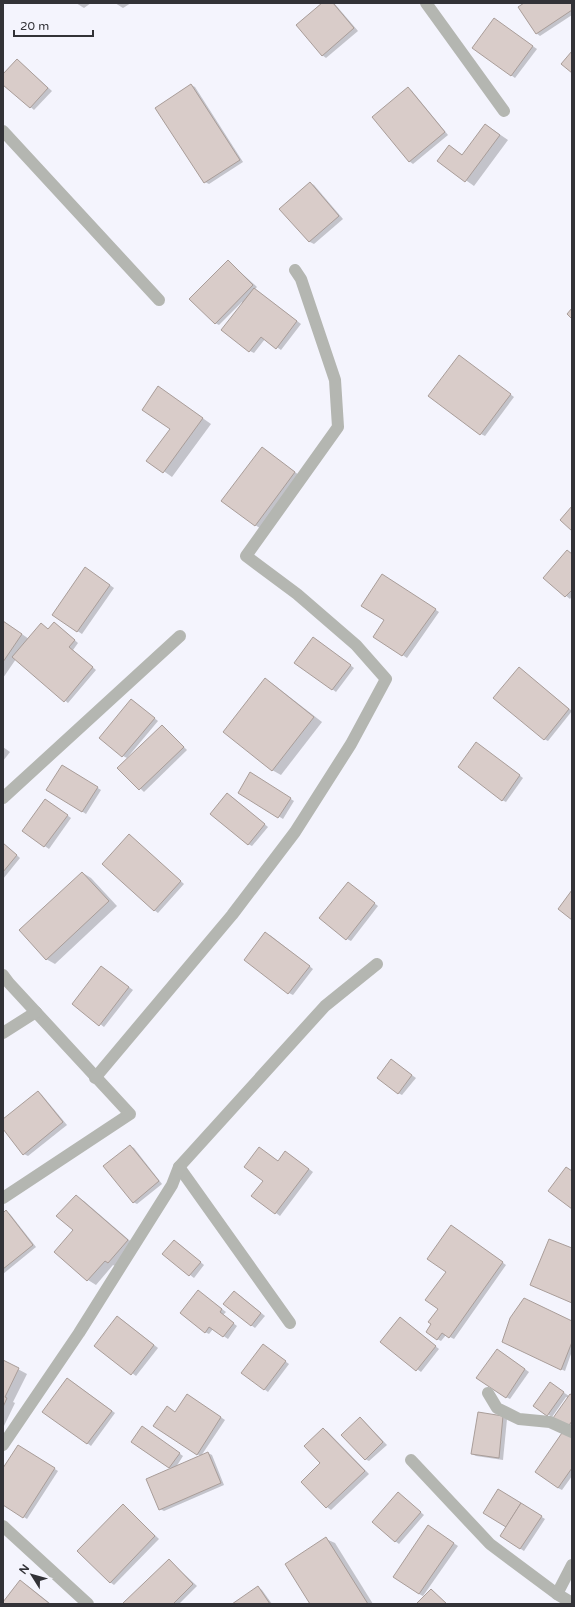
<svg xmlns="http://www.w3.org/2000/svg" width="575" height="1607" font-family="'Varela Round',sans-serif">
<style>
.shadow{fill:#0003}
.building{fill:#d9ccc9;stroke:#a99d99}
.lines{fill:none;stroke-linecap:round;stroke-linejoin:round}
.minor{stroke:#b4b6b1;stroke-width:12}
</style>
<rect width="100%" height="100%" fill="#f4f4fd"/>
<g class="shadow">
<polygon points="76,3 91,3 84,8"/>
<polygon points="115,3 131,3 123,8"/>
<polygon points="323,3 334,3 358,31 326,58 322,55"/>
<polygon points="526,3 572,3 572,15 540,36 536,33"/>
<polygon points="498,22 537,49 515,78 474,48"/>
<polygon points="21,63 52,91 34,110 3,83 3,76"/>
<polygon points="191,85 195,87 243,162 209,184 205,182"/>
<polygon points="408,88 412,91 448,135 413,164 409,161"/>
<polygon points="486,125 508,140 474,186 439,161 449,146 463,155"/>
<polygon points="310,183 314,185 343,219 314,244 310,242 281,209"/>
<polygon points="228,261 257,287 255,289 301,324 281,350 265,339 254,353 250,351 242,302 219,325 215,323"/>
<polygon points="463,359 514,397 485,436 481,434"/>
<polygon points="167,393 211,424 172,477 148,460 172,429"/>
<polygon points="262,448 303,478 263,530 255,525"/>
<polygon points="567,551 572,554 572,596 570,599 544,578"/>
<polygon points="90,571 114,588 82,634 53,615"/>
<polygon points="386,577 439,612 407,658 375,636 385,620"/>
<polygon points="3,621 29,639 49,630 55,623 78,643 73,650 96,670 68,703 16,659 3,678"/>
<polygon points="317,640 354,668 336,692 296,662"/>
<polygon points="519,668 572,711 548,741 544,739"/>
<polygon points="265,680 273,684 322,722 281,775 272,770"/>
<polygon points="132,700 158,721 127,758 123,756"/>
<polygon points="162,726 187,750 144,792 119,768"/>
<polygon points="480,746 523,778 506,802 502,800"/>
<polygon points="3,747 10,752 3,761"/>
<polygon points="63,766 101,790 86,814 48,789"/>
<polygon points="251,774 294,801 283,819 239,792"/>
<polygon points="231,796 268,827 252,846 248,844"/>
<polygon points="49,802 71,818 49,849 23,831"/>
<polygon points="129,835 184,884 158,913 154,910"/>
<polygon points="3,843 20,858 3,879"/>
<polygon points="83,873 91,878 117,906 55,964 46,959"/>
<polygon points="352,886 378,906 351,941 347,939"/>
<polygon points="270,935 313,969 293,995 289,993"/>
<polygon points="102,967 133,990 104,1027 73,1003"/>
<polygon points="395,1063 416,1078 402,1095 398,1093"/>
<polygon points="38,1092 42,1095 67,1125 28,1156 24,1154 3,1128 3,1120"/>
<polygon points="130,1146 134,1148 162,1184 137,1204 133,1202"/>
<polygon points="260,1148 279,1162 290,1155 313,1172 280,1216 253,1196 264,1181"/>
<polygon points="76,1196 84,1201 136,1246 117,1267 113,1265 96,1285 88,1280 74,1230"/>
<polygon points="6,1212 10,1214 36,1247 3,1274 3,1214"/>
<polygon points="452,1226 506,1265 454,1339 446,1335 441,1341 437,1339 447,1272"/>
<polygon points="178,1243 204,1265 194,1278 163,1254"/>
<polygon points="202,1294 226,1312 223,1315 237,1326 228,1339 213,1329 209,1334 205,1332"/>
<polygon points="238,1294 265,1316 255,1328 251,1325"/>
<polygon points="121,1319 158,1348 136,1376 95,1345"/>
<polygon points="404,1321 439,1349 421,1372 382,1342"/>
<polygon points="572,1322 572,1351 565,1371 508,1344"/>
<polygon points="267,1348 289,1364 268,1392 264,1389"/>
<polygon points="501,1352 529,1372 510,1399 506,1397"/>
<polygon points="3,1361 27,1374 13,1402 15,1403 3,1428"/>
<polygon points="71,1381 115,1413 91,1446 87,1443"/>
<polygon points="554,1386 569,1396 572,1396 572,1429 568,1427 568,1398 566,1397 552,1417 534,1405"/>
<polygon points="192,1398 225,1420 201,1456 208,1453 212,1455 224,1485 164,1511 160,1509 172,1469 133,1442 146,1430 183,1456 176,1467 201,1456 197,1454"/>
<polygon points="503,1417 507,1419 503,1460 476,1456 472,1454"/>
<polygon points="360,1418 364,1421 387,1445 369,1461 365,1459"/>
<polygon points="323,1429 327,1431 369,1474 331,1510 327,1507 321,1463"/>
<polygon points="572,1437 572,1476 562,1490 558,1488"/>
<polygon points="22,1448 58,1471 27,1519 3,1504 3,1470"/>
<polygon points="499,1490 545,1519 524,1551 501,1536 507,1527"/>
<polygon points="402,1496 424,1515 399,1544 395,1541"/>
<polygon points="123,1505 159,1539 114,1585 110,1582"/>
<polygon points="432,1529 458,1546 423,1596 419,1594"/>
<polygon points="326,1539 335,1543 373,1604 312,1604"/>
<polygon points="169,1560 197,1586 179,1604 124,1604"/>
<polygon points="20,1582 28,1586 51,1604 3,1604"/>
<polygon points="258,1587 262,1590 272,1604 233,1604"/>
</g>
<g class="building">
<polygon points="322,3 333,3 354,28 322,56 296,25"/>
<polygon points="524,3 572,3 572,10 536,34 518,7"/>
<polygon points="494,18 533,46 511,76 472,48"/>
<polygon points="572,51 572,73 561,64"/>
<polygon points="17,59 48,88 30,108 3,85 3,74"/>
<polygon points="191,84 240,160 204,183 155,108"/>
<polygon points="408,87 445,132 409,162 372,117"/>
<polygon points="485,124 500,135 465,182 437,161 449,145 462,155"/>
<polygon points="310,182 339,216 309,242 279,209"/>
<polygon points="228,260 253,285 215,324 189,299"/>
<polygon points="254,288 297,321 276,349 261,337 249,352 221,330"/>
<polygon points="572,308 572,319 567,314"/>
<polygon points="459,355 511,394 480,435 428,396"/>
<polygon points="158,386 203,418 163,473 146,461 170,429 142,410"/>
<polygon points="262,447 295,472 255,526 221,501"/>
<polygon points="572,506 572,531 560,520"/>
<polygon points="567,550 572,554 572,590 565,597 543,578"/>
<polygon points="85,567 110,585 77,632 52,615"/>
<polygon points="382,574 436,609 402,656 373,637 384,620 361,606"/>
<polygon points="3,621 22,634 3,662"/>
<polygon points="54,622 75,640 69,647 93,667 64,702 12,657 41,623 48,629"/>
<polygon points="313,637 351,665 332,690 294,663"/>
<polygon points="519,667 569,709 544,740 493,698"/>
<polygon points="265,678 314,717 272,771 223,732"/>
<polygon points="131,699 155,718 122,757 99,738"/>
<polygon points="162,725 184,747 139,790 117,768"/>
<polygon points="476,742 520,775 502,801 458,767"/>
<polygon points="62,765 98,787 82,812 46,790"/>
<polygon points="250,772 291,798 278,818 238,793"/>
<polygon points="227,793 265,824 248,845 210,814"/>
<polygon points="45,799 68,815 44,847 22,831"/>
<polygon points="129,834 181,881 154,911 102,864"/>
<polygon points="3,843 17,855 3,872"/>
<polygon points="82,872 109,901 46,960 19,930"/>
<polygon points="348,882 375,903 346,940 319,918"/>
<polygon points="572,890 572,920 558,909"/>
<polygon points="265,932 310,966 288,994 244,960"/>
<polygon points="101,966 129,987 99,1026 72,1004"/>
<polygon points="391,1059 412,1075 398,1094 377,1078"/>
<polygon points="38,1091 63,1122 23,1155 3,1129 3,1119"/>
<polygon points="130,1145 159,1181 133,1203 103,1166"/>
<polygon points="259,1147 278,1161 285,1151 309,1169 275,1214 251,1196 263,1181 244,1167"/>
<polygon points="566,1167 572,1171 572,1209 548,1191"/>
<polygon points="76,1195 128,1240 108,1263 105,1261 87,1281 54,1252 73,1230 56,1216"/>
<polygon points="6,1210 33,1245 3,1269 3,1213"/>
<polygon points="451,1225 503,1262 449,1338 442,1333 437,1340 426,1332 431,1324 428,1322 438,1309 425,1300 446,1272 427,1259"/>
<polygon points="549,1239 572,1248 572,1303 530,1285"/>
<polygon points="174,1240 201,1262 189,1276 162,1254"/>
<polygon points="198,1290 222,1309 220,1312 234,1323 223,1337 209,1327 205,1333 180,1313"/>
<polygon points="234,1291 261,1313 251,1326 223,1304"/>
<polygon points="524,1298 572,1321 572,1342 561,1370 502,1342 510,1318"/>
<polygon points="117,1316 154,1345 131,1375 94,1346"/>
<polygon points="400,1317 436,1346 416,1371 380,1342"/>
<polygon points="263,1344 286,1361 264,1390 241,1373"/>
<polygon points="497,1349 525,1369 506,1398 476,1378"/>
<polygon points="3,1360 19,1368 5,1397 7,1398 3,1407"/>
<polygon points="67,1378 112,1411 87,1444 42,1412"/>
<polygon points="550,1382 564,1392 547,1416 533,1406"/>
<polygon points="187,1394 221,1417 197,1455 153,1426 167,1406 175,1412"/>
<polygon points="570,1394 572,1395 572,1421 567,1428 553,1418"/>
<polygon points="478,1412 503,1416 499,1458 471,1454"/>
<polygon points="360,1417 383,1442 365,1460 341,1435"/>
<polygon points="142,1426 180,1453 169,1468 131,1442"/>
<polygon points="323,1428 365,1471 326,1508 301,1482 320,1463 304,1446"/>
<polygon points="564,1430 572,1436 572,1468 558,1488 535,1472"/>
<polygon points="18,1445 55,1468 23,1518 3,1505 3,1468"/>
<polygon points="208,1452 221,1483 159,1510 146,1479"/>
<polygon points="498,1489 521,1503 506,1527 483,1513"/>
<polygon points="398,1492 421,1512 395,1542 372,1522"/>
<polygon points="521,1503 542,1516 520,1549 500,1536"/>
<polygon points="123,1504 155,1536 110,1583 77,1551"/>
<polygon points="428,1525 454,1543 419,1594 393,1577"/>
<polygon points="326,1537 368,1604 310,1604 285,1564"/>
<polygon points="169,1559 193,1584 173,1604 122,1604"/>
<polygon points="20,1580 50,1604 3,1604 3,1602"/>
<polygon points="258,1586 270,1604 232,1604"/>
<polygon points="431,1589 447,1604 416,1604"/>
</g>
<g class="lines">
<g class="minor">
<polyline points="426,3 504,111"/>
<polyline points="3,131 159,300"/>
<polyline points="3,798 180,636"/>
<polyline points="3,975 9,983 130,1114 3,1198"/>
<polyline points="3,1033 36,1012"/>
<polyline points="95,1078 232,915 295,832 351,744 386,679 356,645 297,594 246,556 338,427 335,380 301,279 295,270"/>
<polyline points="179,1167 290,1323"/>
<polyline points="488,1393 497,1408 519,1419 550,1422 572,1432"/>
<polyline points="3,1445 79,1333 172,1185 179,1167 325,1006 377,964"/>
<polyline points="411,1460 490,1544 557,1594 572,1603"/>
<polyline points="3,1526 88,1604"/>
<polyline points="557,1594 572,1565"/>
</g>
</g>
<rect width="575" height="1607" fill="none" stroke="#323237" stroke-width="8"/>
<g transform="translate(32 1575) rotate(307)" stroke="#f4f4fd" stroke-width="3" paint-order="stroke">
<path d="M0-3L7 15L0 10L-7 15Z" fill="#323237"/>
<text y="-6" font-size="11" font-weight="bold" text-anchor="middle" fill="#323237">N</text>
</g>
<path d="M14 30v6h79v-6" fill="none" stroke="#323237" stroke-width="2"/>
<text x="20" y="30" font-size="12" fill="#323237" stroke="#f4f4fd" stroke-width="3" paint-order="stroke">20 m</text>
</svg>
